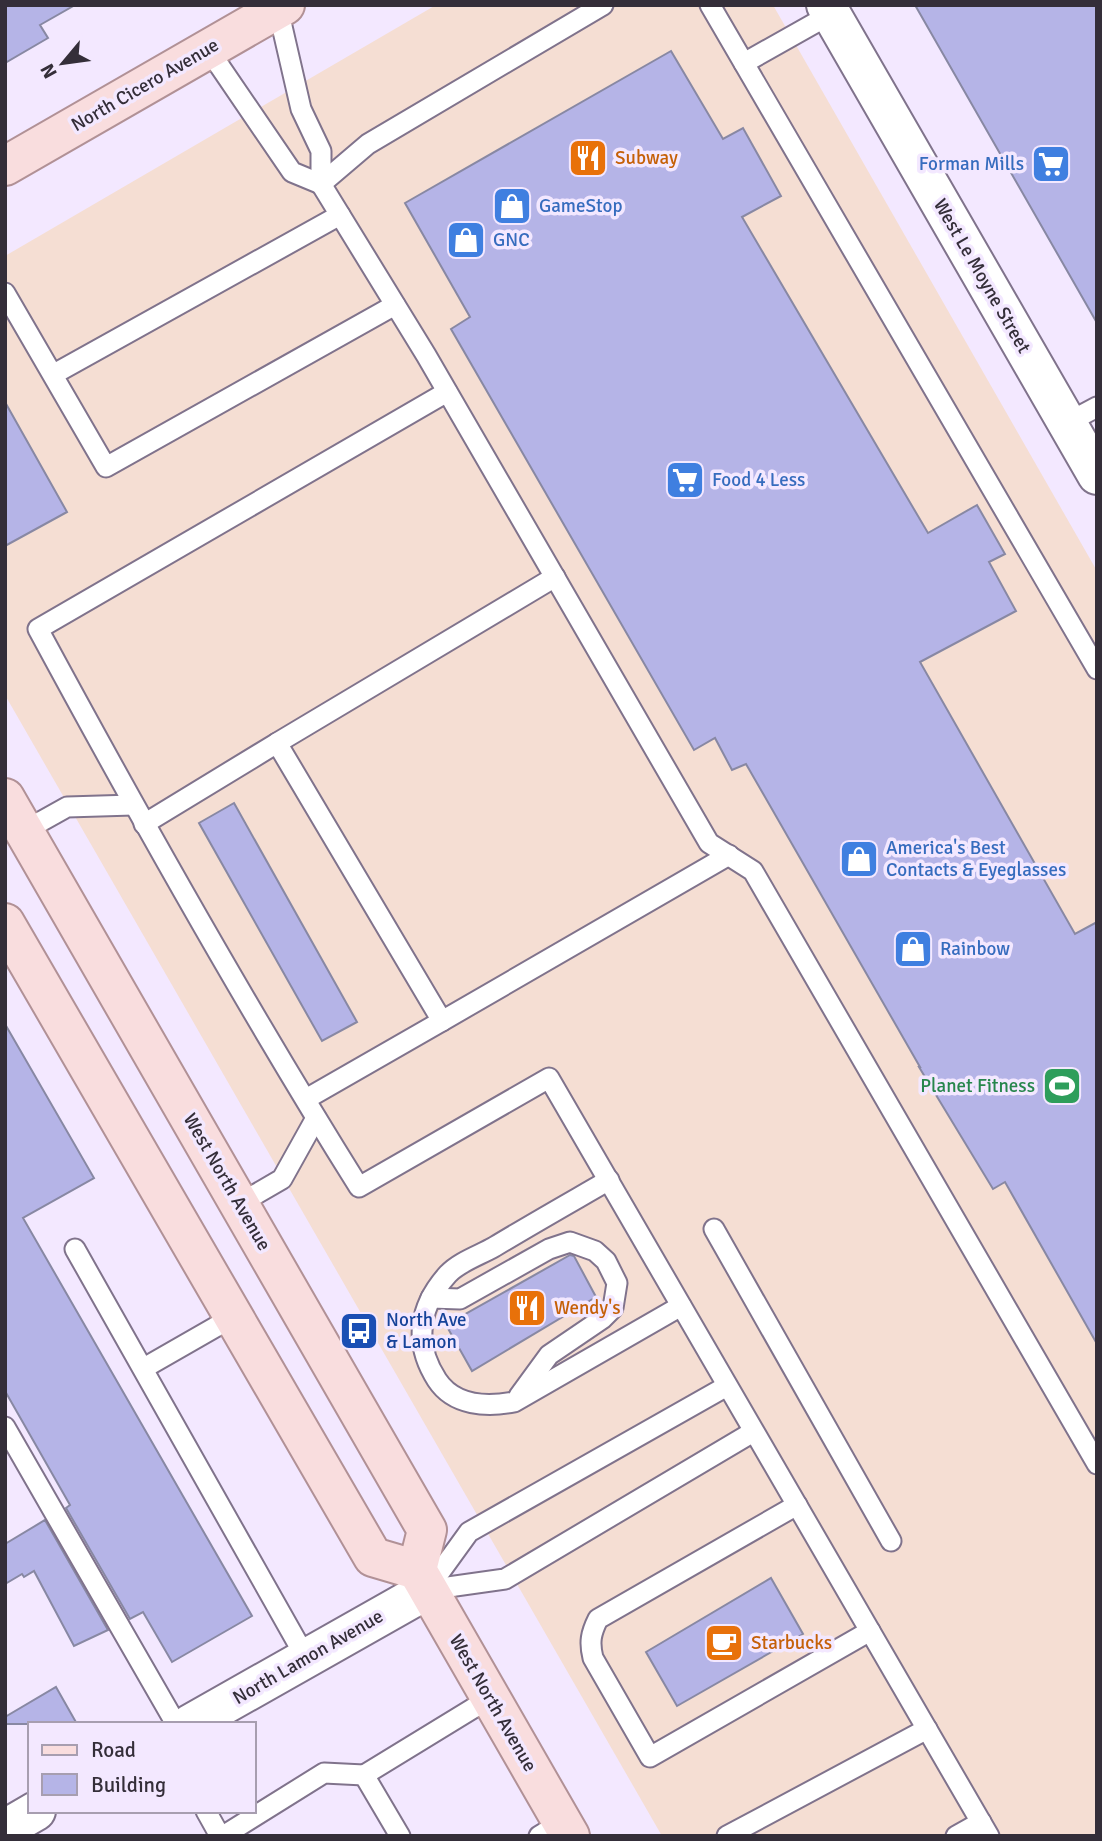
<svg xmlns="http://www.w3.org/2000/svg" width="1102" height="1841" font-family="Signika,sans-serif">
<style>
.commercial{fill:#f5ded3}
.building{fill:#b5b4e7;stroke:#8888a3;stroke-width:2}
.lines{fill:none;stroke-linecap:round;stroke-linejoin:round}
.service-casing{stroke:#80738c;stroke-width:23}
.minor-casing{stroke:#80738c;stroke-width:42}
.primary-casing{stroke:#b19196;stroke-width:42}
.service{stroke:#fff;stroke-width:19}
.minor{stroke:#fff;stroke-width:38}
.primary{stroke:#f9ddde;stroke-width:38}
.labels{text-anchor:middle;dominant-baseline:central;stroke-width:7;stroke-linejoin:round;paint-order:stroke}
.street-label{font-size:19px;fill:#342e39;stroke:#f3e8ff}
.food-label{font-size:19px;fill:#c56008;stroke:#f3e8ff;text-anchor:start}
.shop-label{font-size:19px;fill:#366cbe;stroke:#f3e8ff;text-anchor:start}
.leisure-label{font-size:19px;fill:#27864d;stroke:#f3e8ff;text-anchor:end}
.transit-label{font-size:19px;fill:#164399;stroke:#f3e8ff;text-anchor:start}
</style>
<rect width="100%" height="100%" fill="#f3e8ff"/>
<polygon class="commercial" points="436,5 773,5 1097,571 1097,1836 662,1836 5,695 5,256"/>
<g class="building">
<polygon points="5,5 75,5 40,25 48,38 5,63"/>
<polygon points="915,5 1097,5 1097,323"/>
<polygon points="671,51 723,139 743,128 781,196 742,217 928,533 977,505 1005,554 989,562 1016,611 920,662 1075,934 1097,922 1097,1344 1005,1182 993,1189 919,1067 920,1067 746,764 732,770 715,738 694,750 451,329 470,317 405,203"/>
<polygon points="5,402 67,512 5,546"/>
<polygon points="234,803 357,1022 322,1041 199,823"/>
<polygon points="5,1024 94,1178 23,1218 252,1616 172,1662 143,1612 130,1619 66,1508 70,1505 5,1391"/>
<polygon points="570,1255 574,1256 596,1297 472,1371 446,1325"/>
<polygon points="45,1520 108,1630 74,1646 34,1571 24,1577 22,1574 5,1584 5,1544"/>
<polygon points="771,1578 803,1634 677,1706 646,1652"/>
<polygon points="56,1687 77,1724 5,1724 5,1717"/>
</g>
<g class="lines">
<g class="service-casing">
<g id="service">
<polyline points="710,5 1097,669"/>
<polyline points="278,9 301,109 321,151 321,184 426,355 709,843 753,871 1097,1464"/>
<polyline points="208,49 292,172 321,184"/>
<polyline points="744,63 831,14"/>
<polyline points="321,184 368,144 603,5"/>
<polyline points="5,293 106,467 395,305"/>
<polyline points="54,374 340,215"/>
<path d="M447 392 38 629C140 818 245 1005 359 1187L549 1078 989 1836"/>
<polyline points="1067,423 1097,407"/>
<polyline points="277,743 555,577"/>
<polyline points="144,824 277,743 442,1021 306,1099"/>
<polyline points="24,831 67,807 133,805"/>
<polyline points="442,1021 729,855"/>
<path d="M609 1180C571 1202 532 1224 494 1247 480 1255 459 1262 448 1274 419 1306 413 1343 437 1380 454 1406 487 1407 514 1402L681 1306"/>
<polyline points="239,1204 282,1179 316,1118"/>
<polyline points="714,1229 891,1541"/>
<polyline points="75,1249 306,1658"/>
<polyline points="431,1298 460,1299 549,1249 570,1242 595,1251 606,1261 617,1283 613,1308 602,1319 549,1355 519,1396"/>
<polyline points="144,1368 233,1317"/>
<polyline points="5,1427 176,1724"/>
<path d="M797 1505 598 1619C591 1633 589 1642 593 1658L650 1757 870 1631"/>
<polyline points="427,1590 469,1532 727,1386"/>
<polyline points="427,1590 505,1579 753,1432"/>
<polyline points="206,1811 220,1836"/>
<polyline points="223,1836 324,1773 364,1775"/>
<polyline points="400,1836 364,1775 490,1698"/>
<polyline points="539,1836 562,1822"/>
<polyline points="727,1836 927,1729"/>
<polyline points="956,1836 981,1822"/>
</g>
</g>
<g class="minor-casing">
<g id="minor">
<polyline points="826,5 1097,475"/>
<polyline points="190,1724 427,1590"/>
<polyline points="5,1829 36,1811"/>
</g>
</g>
<g class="primary-casing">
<g id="primary">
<polyline points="5,166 285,5"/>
<polyline points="5,798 427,1530 417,1570 570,1836"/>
<polyline points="5,923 373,1557 417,1570"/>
</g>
</g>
<use href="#service" class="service"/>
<use href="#minor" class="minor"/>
<use href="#primary" class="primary"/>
</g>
<defs>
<g id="restaurant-square" transform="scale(2.0125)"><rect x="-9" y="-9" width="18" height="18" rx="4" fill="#e8710a" stroke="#f3e8ff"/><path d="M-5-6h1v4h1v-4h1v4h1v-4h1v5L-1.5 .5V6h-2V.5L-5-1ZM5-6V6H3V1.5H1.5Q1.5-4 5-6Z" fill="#fff"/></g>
<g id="supermarket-square" transform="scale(2.0125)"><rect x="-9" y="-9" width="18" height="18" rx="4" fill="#3f7fe0" stroke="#f3e8ff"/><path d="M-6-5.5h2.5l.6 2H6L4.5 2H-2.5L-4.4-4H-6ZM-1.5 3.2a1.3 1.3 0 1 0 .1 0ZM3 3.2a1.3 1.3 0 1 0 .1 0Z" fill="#fff"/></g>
<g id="shop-square" transform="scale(2.0125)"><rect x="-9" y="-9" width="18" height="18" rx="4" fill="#3f7fe0" stroke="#f3e8ff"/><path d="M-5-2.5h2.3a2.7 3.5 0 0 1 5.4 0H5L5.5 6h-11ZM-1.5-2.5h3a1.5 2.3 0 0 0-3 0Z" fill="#fff"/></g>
<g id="stadium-square" transform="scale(2.0125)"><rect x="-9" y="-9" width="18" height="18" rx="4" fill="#2e9e5b" stroke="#f3e8ff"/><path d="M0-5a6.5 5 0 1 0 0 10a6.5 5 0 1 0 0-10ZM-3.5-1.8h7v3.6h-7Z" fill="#fff"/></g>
<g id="bus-square" transform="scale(2.0125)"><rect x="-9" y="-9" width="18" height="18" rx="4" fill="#1a4fb4" stroke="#f3e8ff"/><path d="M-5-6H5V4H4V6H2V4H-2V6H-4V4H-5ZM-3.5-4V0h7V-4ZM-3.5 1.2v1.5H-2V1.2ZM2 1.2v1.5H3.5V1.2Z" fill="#fff"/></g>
<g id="cafe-square" transform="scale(2.0125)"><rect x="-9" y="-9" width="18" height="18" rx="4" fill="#e8710a" stroke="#f3e8ff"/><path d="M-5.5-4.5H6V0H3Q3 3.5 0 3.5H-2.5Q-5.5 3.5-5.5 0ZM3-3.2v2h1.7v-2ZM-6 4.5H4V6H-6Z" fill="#fff"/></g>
</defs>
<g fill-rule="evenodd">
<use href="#restaurant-square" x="588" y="158"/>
<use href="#supermarket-square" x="1051" y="164"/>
<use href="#shop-square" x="512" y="206"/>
<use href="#shop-square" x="466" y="240"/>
<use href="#supermarket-square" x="685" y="480"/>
<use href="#shop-square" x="859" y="859"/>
<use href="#shop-square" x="913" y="949"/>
<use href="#stadium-square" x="1062" y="1086"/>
<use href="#restaurant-square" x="527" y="1308"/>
<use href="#bus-square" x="359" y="1331"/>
<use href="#cafe-square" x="724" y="1643"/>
</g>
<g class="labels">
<g class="street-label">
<text transform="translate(145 85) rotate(-30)">North Cicero Avenue</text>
<text transform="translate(982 276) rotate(60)">West Le Moyne Street</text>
<text transform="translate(227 1182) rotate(60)">West North Avenue</text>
<text transform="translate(308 1657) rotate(-30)">North Lamon Avenue</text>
<text transform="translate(493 1703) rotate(60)">West North Avenue</text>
</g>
<g class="food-label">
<text x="615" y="158">Subway</text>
<text x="554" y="1308">Wendy's</text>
<text x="751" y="1643">Starbucks</text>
</g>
<g class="shop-label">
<text x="1024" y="164" text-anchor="end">Forman Mills</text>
<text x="539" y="206">GameStop</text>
<text x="493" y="240">GNC</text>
<text x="712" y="480">Food 4 Less</text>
<text x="886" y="848">America's Best<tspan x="886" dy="22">Contacts &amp; Eyeglasses</tspan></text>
<text x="940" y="949">Rainbow</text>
</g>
<g class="leisure-label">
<text x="1035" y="1086">Planet Fitness</text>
</g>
<g class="transit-label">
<text x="386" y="1320">North Ave<tspan x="386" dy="22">&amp; Lamon</tspan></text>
</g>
</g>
<rect width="1102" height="1841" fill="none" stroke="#342e39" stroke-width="14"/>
<rect x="28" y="1722" width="228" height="91" fill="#f3e8ff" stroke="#a79eb0" stroke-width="2"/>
<rect x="42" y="1745" width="35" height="10" fill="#f9ddde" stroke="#a79eb0" stroke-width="2"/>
<text x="91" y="1757" font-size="21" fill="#342e39">Road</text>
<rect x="42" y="1774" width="35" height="21" fill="#b5b4e7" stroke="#a79eb0" stroke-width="2"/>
<text x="91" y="1792" font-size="21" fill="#342e39">Building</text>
<g transform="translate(63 63) rotate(241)" stroke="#f3e8ff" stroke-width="5" paint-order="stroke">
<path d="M0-5L12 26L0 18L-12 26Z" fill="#342e39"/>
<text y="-10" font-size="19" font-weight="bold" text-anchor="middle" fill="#342e39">N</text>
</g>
</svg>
